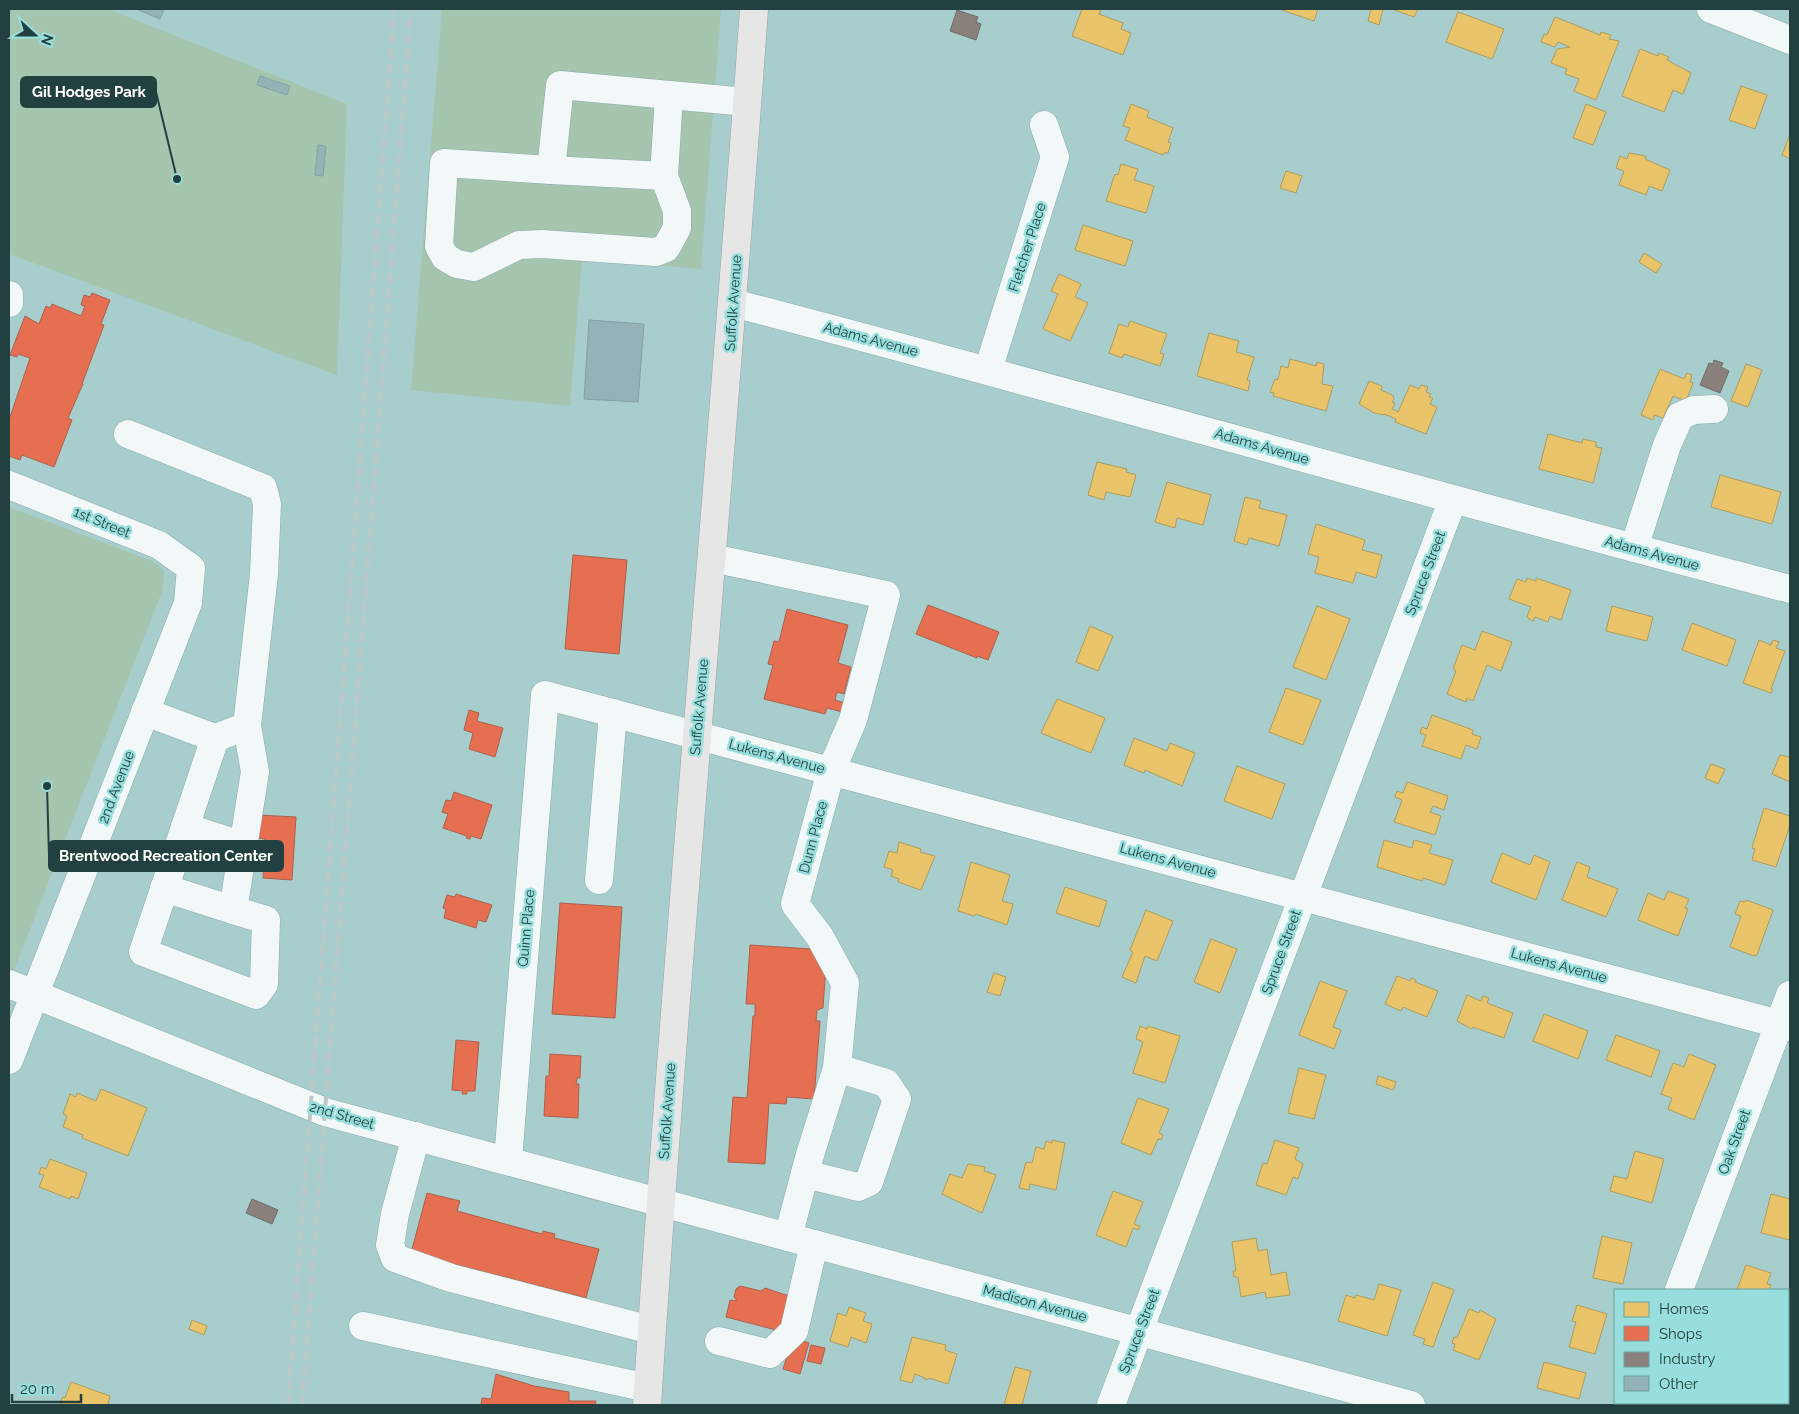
<svg xmlns="http://www.w3.org/2000/svg" width="1799" height="1414" font-family="Raleway,sans-serif">
<style>
.green{fill:#a6c5ae}
.homes{fill:#e9c46a;stroke:#ad9c5d}
.shops{fill:#e76f51;stroke:#ac614c}
.industry{fill:#8a817c;stroke:#6b6e6a}
.building{fill:#93b3b6;stroke:#83a1a4}
.lines{fill:none;stroke-linecap:round;stroke-linejoin:round}
.minor-casing{stroke:#8babaa;stroke-width:29}
.major-casing{stroke:#9ca3a4;stroke-width:29}
.minor{stroke:#f2f8f8;stroke-width:28}
.major{stroke:#e7e6e6;stroke-width:28}
.rail{stroke:#bcc8c7;stroke-width:4;stroke-dasharray:10 5;stroke-linecap:butt}
.labels{text-anchor:middle;dominant-baseline:central;stroke-width:5;stroke-linejoin:round;paint-order:stroke}
.street-label{font-size:14px;fill:#22403f;stroke:#97dedc}
.leader{fill:none;stroke:#22403f;stroke-width:2}
.callout-dot{fill:#22403f;stroke:#97dedc;stroke-width:2}
.callout{fill:#22403f;stroke:#22403f;stroke-width:2}
.callout-label{font-size:15px;text-anchor:middle;font-weight:bold;fill:#fff}
</style>
<rect width="100%" height="100%" fill="#a7cecd"/>
<g class="green">
<polygon points="9,9 108,9 347,104 337,375 9,254"/>
<polygon points="442,9 721,9 701,269 582,259 570,406 411,390"/>
<polygon points="9,507 152,561 164,571 163,589 9,983"/>
</g>
<g class="homes">
<polygon points="1082,9 1101,9 1099,14 1123,23 1121,29 1131,33 1123,55 1072,36"/>
<polygon points="1283,9 1318,9 1314,21 1282,10"/>
<polygon points="1371,9 1383,9 1379,25 1368,21"/>
<polygon points="1392,9 1418,9 1414,17"/>
<polygon points="1458,12 1504,29 1492,59 1446,42"/>
<polygon points="1555,17 1600,35 1601,32 1611,35 1609,39 1619,41 1596,100 1574,91 1579,79 1565,74 1567,69 1551,63 1557,49 1570,47 1558,42 1555,47 1541,42 1544,34 1547,35"/>
<polygon points="1640,49 1658,56 1659,53 1669,57 1667,60 1691,73 1683,94 1673,90 1664,112 1622,96"/>
<polygon points="1741,86 1767,95 1755,129 1729,120"/>
<polygon points="1131,104 1149,111 1147,117 1173,128 1168,142 1171,143 1168,153 1165,152 1163,155 1125,140 1130,128 1123,126"/>
<polygon points="1586,104 1606,112 1593,145 1573,138"/>
<polygon points="1790,134 1790,159 1782,155"/>
<polygon points="1629,153 1646,156 1645,159 1670,170 1662,191 1649,186 1646,195 1619,185 1624,171 1616,168 1620,156 1627,159"/>
<polygon points="1121,164 1138,169 1134,180 1154,186 1146,213 1106,201 1115,174 1118,175"/>
<polygon points="1286,171 1302,176 1296,193 1280,188"/>
<polygon points="1083,225 1133,241 1125,266 1075,250"/>
<polygon points="1644,253 1662,264 1656,273 1639,262"/>
<polygon points="1059,274 1081,284 1075,297 1088,303 1070,341 1043,329 1058,294 1051,291"/>
<polygon points="1130,321 1167,334 1160,353 1164,354 1160,366 1124,354 1122,358 1109,353 1119,324 1128,327"/>
<polygon points="1209,333 1239,341 1236,352 1254,357 1247,380 1250,381 1248,391 1197,376"/>
<polygon points="1290,359 1316,366 1317,362 1324,364 1322,384 1333,386 1326,411 1273,396 1274,393 1270,392 1275,379 1278,380 1281,366 1288,368"/>
<polygon points="1746,364 1762,370 1748,407 1731,401"/>
<polygon points="1660,369 1684,379 1687,373 1692,375 1690,382 1693,383 1686,401 1673,396 1663,418 1654,415 1653,420 1641,415"/>
<polygon points="1369,381 1382,386 1381,390 1392,395 1394,398 1392,402 1395,403 1392,409 1398,412 1410,385 1419,389 1421,385 1428,387 1426,392 1431,394 1429,397 1433,398 1430,404 1437,407 1426,434 1395,422 1396,419 1384,414 1383,415 1374,413 1359,404"/>
<polygon points="1548,434 1582,443 1583,439 1596,442 1596,447 1602,448 1593,483 1539,469"/>
<polygon points="1097,462 1127,469 1126,472 1136,475 1130,497 1106,492 1104,500 1088,495"/>
<polygon points="1720,475 1781,492 1772,524 1711,507"/>
<polygon points="1167,482 1211,495 1203,525 1177,518 1175,528 1155,522"/>
<polygon points="1245,497 1261,501 1259,508 1287,515 1279,546 1249,538 1247,545 1234,541"/>
<polygon points="1316,524 1365,540 1362,550 1382,555 1376,578 1356,572 1353,583 1315,573 1319,557 1308,554"/>
<polygon points="1527,578 1536,581 1536,578 1571,590 1561,620 1550,616 1548,622 1535,617 1533,621 1529,619 1527,616 1531,607 1509,599 1517,579 1526,582"/>
<polygon points="1317,606 1350,619 1326,680 1293,667"/>
<polygon points="1612,606 1653,617 1647,641 1606,631"/>
<polygon points="1692,623 1736,640 1727,666 1682,650"/>
<polygon points="1090,626 1113,636 1098,671 1076,662"/>
<polygon points="1482,631 1512,642 1501,671 1487,665 1473,701 1467,698 1466,702 1447,694 1456,671 1453,669 1462,645 1475,650"/>
<polygon points="1759,640 1771,645 1773,640 1779,642 1776,648 1785,651 1771,689 1773,690 1771,693 1743,683"/>
<polygon points="1286,688 1321,700 1303,745 1269,732"/>
<polygon points="1057,699 1105,718 1091,753 1041,733"/>
<polygon points="1432,715 1473,730 1472,734 1481,737 1477,749 1466,745 1461,759 1422,746 1426,735 1420,733 1422,727 1427,729"/>
<polygon points="1134,738 1167,751 1170,743 1195,753 1182,786 1145,770 1144,773 1124,765"/>
<polygon points="1780,755 1790,757 1790,782 1772,774"/>
<polygon points="1711,764 1725,769 1718,784 1705,778"/>
<polygon points="1237,766 1285,784 1272,819 1224,801"/>
<polygon points="1407,782 1448,796 1444,810 1433,806 1430,812 1441,816 1435,835 1394,822 1402,800 1395,797 1397,791 1403,793"/>
<polygon points="1764,808 1790,816 1790,825 1776,867 1752,860 1755,849 1752,848"/>
<polygon points="1384,840 1412,848 1414,840 1432,845 1429,853 1453,860 1445,885 1423,878 1422,881 1377,867"/>
<polygon points="899,842 921,849 920,852 935,856 921,890 898,882 899,879 891,876 893,870 884,867 889,851 897,853"/>
<polygon points="1502,853 1530,865 1534,855 1550,862 1536,900 1491,882"/>
<polygon points="971,862 1010,875 1002,901 1013,904 1007,925 976,914 974,916 958,911"/>
<polygon points="1577,862 1590,867 1587,877 1618,889 1606,917 1562,900"/>
<polygon points="1065,887 1107,901 1099,927 1056,913"/>
<polygon points="1668,891 1689,899 1685,908 1688,909 1678,936 1638,920 1648,893 1664,900"/>
<polygon points="1746,900 1773,910 1757,955 1754,956 1730,947 1741,916 1735,914 1740,901 1745,902"/>
<polygon points="1146,910 1173,921 1157,961 1145,956 1136,983 1122,977 1133,952 1130,950"/>
<polygon points="1211,939 1237,949 1220,993 1194,982"/>
<polygon points="994,973 1006,977 1000,996 987,992"/>
<polygon points="1397,976 1410,981 1411,978 1416,980 1415,982 1438,991 1427,1017 1403,1007 1401,1011 1385,1004"/>
<polygon points="1320,981 1347,991 1333,1027 1341,1030 1334,1049 1299,1035"/>
<polygon points="1467,995 1481,1001 1483,996 1489,998 1487,1003 1513,1013 1504,1038 1473,1027 1472,1029 1457,1021"/>
<polygon points="1544,1014 1588,1031 1578,1059 1533,1041"/>
<polygon points="1140,1026 1147,1029 1148,1026 1180,1036 1165,1083 1133,1073 1143,1042 1136,1039"/>
<polygon points="1616,1035 1660,1051 1651,1077 1606,1060"/>
<polygon points="1689,1054 1716,1065 1694,1120 1668,1109 1672,1098 1661,1094 1673,1063 1684,1067"/>
<polygon points="1299,1068 1326,1075 1314,1119 1288,1113"/>
<polygon points="1378,1076 1396,1082 1393,1090 1376,1084"/>
<polygon points="101,1089 147,1108 128,1156 82,1138 83,1135 63,1127 67,1116 63,1114 70,1094 76,1097 77,1093 96,1101"/>
<polygon points="1138,1098 1169,1109 1159,1133 1163,1135 1161,1140 1158,1139 1151,1155 1121,1143"/>
<polygon points="1052,1140 1065,1143 1056,1190 1030,1184 1029,1190 1019,1188 1026,1162 1032,1163 1036,1147 1044,1149 1046,1141 1052,1143"/>
<polygon points="1275,1140 1299,1148 1295,1159 1303,1164 1298,1179 1293,1177 1286,1195 1256,1185 1263,1163 1267,1164"/>
<polygon points="1635,1151 1664,1159 1652,1203 1610,1191 1614,1176 1627,1179"/>
<polygon points="50,1159 87,1173 78,1199 71,1196 70,1199 39,1187 44,1175 39,1174 41,1167 46,1169"/>
<polygon points="968,1164 985,1167 984,1171 996,1175 982,1213 942,1194 950,1174 962,1178"/>
<polygon points="1113,1191 1143,1202 1134,1224 1140,1226 1138,1230 1133,1228 1126,1247 1096,1235"/>
<polygon points="1771,1194 1790,1199 1790,1240 1761,1233"/>
<polygon points="1602,1236 1632,1243 1623,1284 1593,1278"/>
<polygon points="1256,1238 1258,1251 1267,1249 1271,1275 1286,1272 1290,1295 1266,1298 1265,1292 1241,1297 1238,1277 1234,1277 1233,1271 1236,1271 1232,1242"/>
<polygon points="1746,1265 1771,1273 1767,1284 1771,1285 1769,1290 1737,1290"/>
<polygon points="1433,1282 1454,1290 1433,1347 1423,1344 1425,1339 1413,1335"/>
<polygon points="1379,1284 1401,1290 1387,1336 1338,1321 1346,1295 1355,1298 1356,1295 1374,1300"/>
<polygon points="1577,1305 1607,1314 1595,1354 1569,1347 1576,1322 1572,1321"/>
<polygon points="849,1307 866,1313 863,1321 872,1324 866,1343 851,1337 848,1347 830,1341 838,1313 846,1316"/>
<polygon points="1469,1309 1479,1313 1480,1310 1496,1319 1479,1360 1453,1350 1455,1344 1452,1343 1454,1337 1457,1338"/>
<polygon points="192,1320 207,1326 204,1335 189,1329"/>
<polygon points="912,1337 946,1345 945,1350 957,1354 948,1384 929,1378 925,1380 925,1378 915,1374 912,1383 900,1380"/>
<polygon points="1544,1362 1586,1373 1579,1399 1537,1388"/>
<polygon points="1015,1367 1031,1371 1022,1405 1004,1405"/>
<polygon points="71,1382 110,1396 108,1404 112,1405 63,1405 60,1403 63,1397 65,1398"/>
<polygon points="1714,1403 1771,1403 1770,1405 1713,1405"/>
</g>
<g class="shops">
<polygon points="92,293 110,300 101,324 104,325 82,384 83,384 68,418 72,420 54,467 22,455 20,460 9,456 9,420 30,358 18,354 17,357 10,355 25,316 39,324 46,306 50,308 52,304 81,316 85,306 81,305 84,295 90,297"/>
<polygon points="573,555 627,560 619,654 565,649"/>
<polygon points="928,605 999,632 988,660 977,656 977,658 916,634"/>
<polygon points="787,609 848,625 838,663 851,667 844,694 837,692 835,700 848,704 846,713 827,708 825,714 764,699 773,665 768,664 774,641 779,642"/>
<polygon points="469,710 479,713 477,721 503,728 495,757 469,749 473,733 464,730"/>
<polygon points="454,792 492,805 481,839 471,836 470,839 466,838 467,836 443,828 448,814 442,812 446,800 451,801"/>
<polygon points="258,815 296,817 292,880 263,878 265,839 257,838"/>
<polygon points="456,894 492,905 486,922 478,920 476,928 444,918 446,909 443,908 447,895 455,897"/>
<polygon points="560,903 622,907 615,1018 552,1014"/>
<polygon points="750,945 827,950 823,1008 817,1010 816,1021 820,1021 814,1099 787,1097 786,1104 769,1103 765,1164 728,1162 733,1097 747,1098 753,1016 755,1016 755,1004 746,1004"/>
<polygon points="456,1040 479,1042 475,1091 467,1091 467,1094 462,1094 463,1091 452,1090"/>
<polygon points="550,1054 581,1056 580,1078 577,1078 576,1084 579,1084 578,1118 544,1116 546,1076 549,1076"/>
<polygon points="427,1193 460,1201 457,1211 542,1234 543,1231 555,1234 554,1238 599,1249 586,1298 411,1253"/>
<polygon points="740,1286 761,1291 765,1288 789,1296 780,1331 726,1317 730,1300 737,1301 734,1297 736,1289"/>
<polygon points="793,1338 809,1343 800,1374 783,1369"/>
<polygon points="811,1345 825,1348 821,1364 807,1361"/>
<polygon points="496,1374 534,1386 569,1392 569,1401 596,1401 595,1405 481,1405 482,1398 491,1399"/>
</g>
<g class="industry">
<polygon points="957,10 978,17 976,22 981,24 976,40 950,31"/>
<polygon points="1714,360 1723,363 1721,367 1729,371 1720,393 1700,385 1709,363 1713,364"/>
<polygon points="252,1199 278,1210 272,1224 246,1213"/>
</g>
<g class="building">
<polygon points="136,9 164,9 160,19"/>
<polygon points="260,76 290,86 287,95 257,85"/>
<polygon points="318,145 326,146 323,176 315,175"/>
<polygon points="589,320 644,324 638,402 584,399"/>
</g>
<g class="lines">
<g class="minor-casing">
<g id="minor">
<polyline points="1711,9 1790,40"/>
<polyline points="669,96 664,176 677,211 677,228 666,248 656,252 542,244 519,245 474,267 457,264 445,257 439,246 444,163 551,170 560,85 747,102"/>
<polyline points="551,170 664,176"/>
<polyline points="9,295 9,303"/>
<path d="M733 303C1086 395 1437 498 1790 589"/>
<polyline points="988,370 1055,157 1044,125"/>
<polyline points="128,434 263,488 267,504 264,574 247,726 215,738 145,712"/>
<polyline points="9,485 159,545 191,568 188,603 9,1060"/>
<polyline points="1634,548 1667,445 1680,416 1694,410 1714,409"/>
<polyline points="712,558 886,595 853,720 831,771 795,904 820,937 845,983 837,1068 809,1158 788,1237"/>
<polyline points="215,738 143,952 256,995 264,984 266,920 233,910 255,772 247,726"/>
<polyline points="185,827 244,846"/>
<polyline points="599,880 613,713"/>
<polyline points="164,888 233,910"/>
<polyline points="9,984 325,1112 1411,1405"/>
<polyline points="416,1136 395,1214 390,1245 395,1258 451,1278 651,1330"/>
<polyline points="508,1160 545,695 1790,1027"/>
<polyline points="805,1174 858,1187 869,1182 897,1099 886,1083 837,1068"/>
<polyline points="1679,1290 1790,995"/>
<polyline points="363,1326 648,1388"/>
<polyline points="719,1341 770,1354 794,1331 814,1244"/>
<polyline points="1111,1405 1453,499"/>
<polyline points="1637,1405 1638,1403"/>
</g>
</g>
<g class="major-casing">
<path id="major" d="M647 1405C677 939 721 475 754 9"/>
</g>
<use href="#minor" class="minor"/>
<use href="#major" class="major"/>
<g class="rail">
<polyline points="288,1405 394,9"/>
<polyline points="302,1405 411,9"/>
</g>
</g>
<g class="labels">
<g class="street-label">
<text transform="translate(1027 247) rotate(-72)">Fletcher Place</text>
<text transform="translate(733 303) rotate(-86)">Suffolk Avenue</text>
<text transform="translate(871 339) rotate(15)">Adams Avenue</text>
<text transform="translate(1262 446) rotate(16)">Adams Avenue</text>
<text transform="translate(102 522) rotate(22)">1st Street</text>
<text transform="translate(1652 553) rotate(15)">Adams Avenue</text>
<text transform="translate(1425 573) rotate(-69)">Spruce Street</text>
<text transform="translate(699 707) rotate(-85)">Suffolk Avenue</text>
<text transform="translate(777 756) rotate(15)">Lukens Avenue</text>
<text transform="translate(116 787) rotate(-69)">2nd Avenue</text>
<text transform="translate(813 837) rotate(-75)">Dunn Place</text>
<text transform="translate(1168 860) rotate(15)">Lukens Avenue</text>
<text transform="translate(526 928) rotate(-85)">Quinn Place</text>
<text transform="translate(1281 952) rotate(-70)">Spruce Street</text>
<text transform="translate(1559 965) rotate(15)">Lukens Avenue</text>
<text transform="translate(667 1111) rotate(-86)">Suffolk Avenue</text>
<text transform="translate(342 1115) rotate(16)">2nd Street</text>
<text transform="translate(1734 1142) rotate(-70)">Oak Street</text>
<text transform="translate(1035 1303) rotate(15)">Madison Avenue</text>
<text transform="translate(1139 1331) rotate(-69)">Spruce Street</text>
</g>
</g>
<path class="leader" d="M177 179L156 92M47 786L49 856"/>
<g class="callout-dot">
<circle cx="177" cy="179" r="5"/>
<circle cx="47" cy="786" r="5"/>
</g>
<g class="callout">
<rect x="21" y="77" width="135" height="30" rx="5"/>
<rect x="49" y="841" width="234" height="30" rx="5"/>
</g>
<g class="callout-label">
<text x="89" y="97">Gil Hodges Park</text>
<text x="166" y="861">Brentwood Recreation Center</text>
</g>
<rect width="1799" height="1414" fill="none" stroke="#22403f" stroke-width="20"/>
<rect x="1614" y="1289" width="175" height="115" fill="#97dedc" stroke="#689f9d"/>
<rect x="1624" y="1302" width="25" height="15" fill="#e9c46a" stroke="#689f9d"/>
<text x="1659" y="1314" font-size="15" fill="#22403f">Homes</text>
<rect x="1624" y="1326" width="25" height="15" fill="#e76f51" stroke="#689f9d"/>
<text x="1659" y="1339" font-size="15" fill="#22403f">Shops</text>
<rect x="1624" y="1352" width="25" height="15" fill="#8a817c" stroke="#689f9d"/>
<text x="1659" y="1364" font-size="15" fill="#22403f">Industry</text>
<rect x="1624" y="1376" width="25" height="15" fill="#93b3b6" stroke="#689f9d"/>
<text x="1659" y="1389" font-size="15" fill="#22403f">Other</text>
<g transform="translate(35 35) rotate(111)" stroke="#97dedc" stroke-width="4" paint-order="stroke">
<path d="M0-4L9 19L0 12L-9 19Z" fill="#22403f"/>
<text y="-8" font-size="14" font-weight="bold" text-anchor="middle" fill="#22403f">N</text>
</g>
<path d="M12 1394v8h69v-8" fill="none" stroke="#22403f" stroke-width="2.5"/>
<text x="20" y="1394" font-size="15" fill="#22403f" stroke="#97dedc" stroke-width="4" paint-order="stroke">20 m</text>
</svg>
